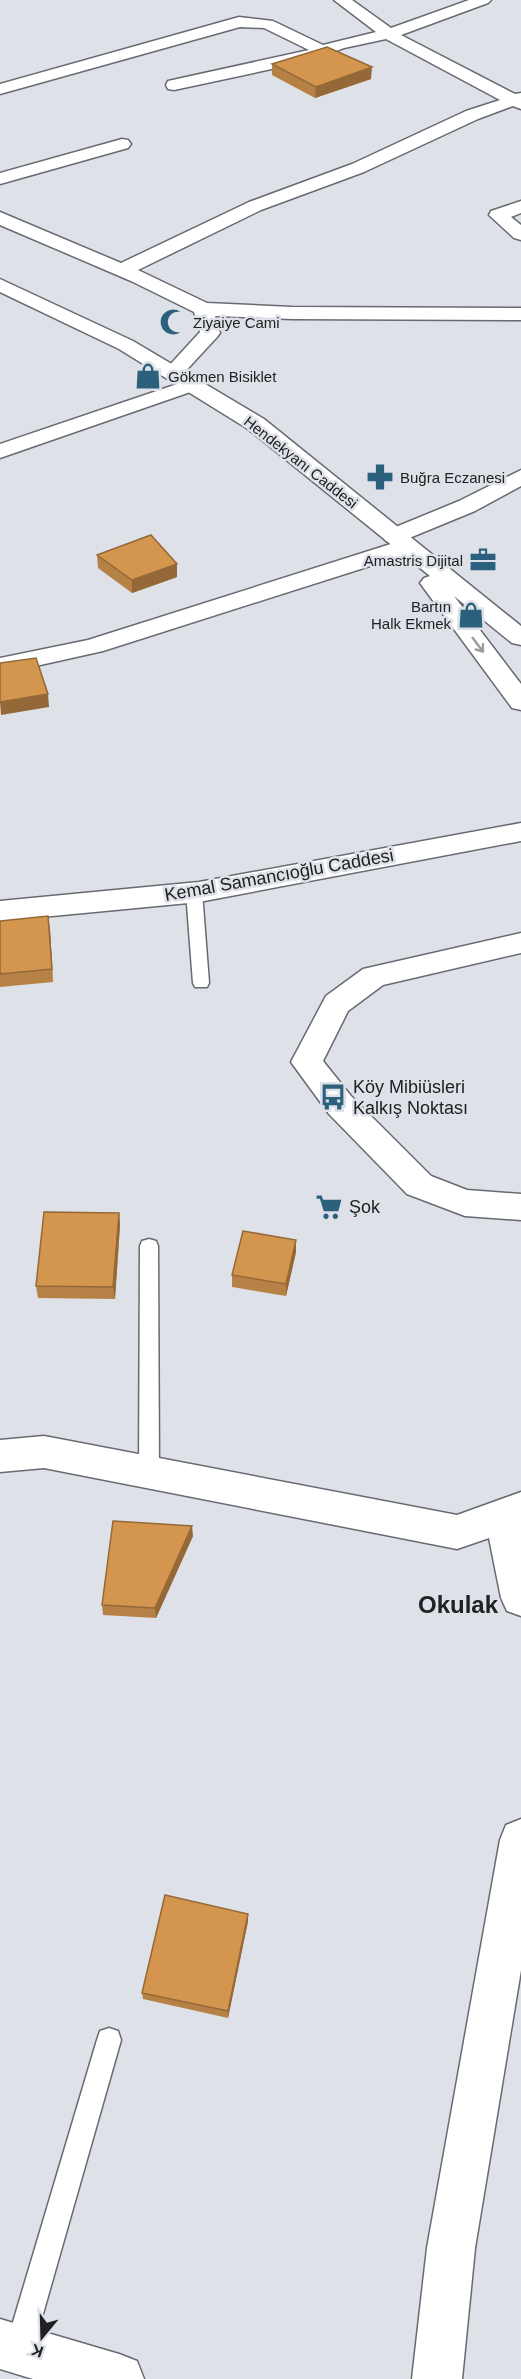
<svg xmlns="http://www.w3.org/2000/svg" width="521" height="2379" font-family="Helvetica,sans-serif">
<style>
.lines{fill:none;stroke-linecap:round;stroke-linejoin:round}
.lane-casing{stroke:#686a71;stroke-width:3}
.street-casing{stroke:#686a71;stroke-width:3}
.secondary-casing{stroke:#686a71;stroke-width:3}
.lane{fill:#fff;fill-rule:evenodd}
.street{fill:#fff;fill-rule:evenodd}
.secondary{fill:#fff;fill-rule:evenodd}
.wall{fill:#b68144}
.shaded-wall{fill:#946937}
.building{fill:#d4964f;stroke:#946937;stroke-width:1.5}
.oneway{stroke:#9b9b9c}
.labels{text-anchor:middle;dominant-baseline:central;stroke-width:5;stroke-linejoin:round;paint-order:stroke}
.far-poi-label{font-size:15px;fill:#202123;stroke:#dee1e8;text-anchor:start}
.far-street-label{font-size:15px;fill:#202123;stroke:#dee1e8}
.street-label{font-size:18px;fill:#202123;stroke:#dee1e8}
.poi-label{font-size:18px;fill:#202123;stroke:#dee1e8;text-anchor:start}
.district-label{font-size:24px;font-weight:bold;fill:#202123;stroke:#dee1e8}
</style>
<rect width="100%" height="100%" fill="#dee1e8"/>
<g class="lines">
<g class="lane-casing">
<g id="lane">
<polygon points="194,887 200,888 202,892 209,983 207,987 195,987 193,983 186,892 188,888"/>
<polygon points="149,1239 156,1241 158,1246 159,1472 156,1478 149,1481 142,1478 139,1472 140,1246 142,1241"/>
<polygon points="109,2028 118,2031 121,2040 33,2349 29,2359 19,2363 9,2359 5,2349 97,2040 100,2031"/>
</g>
</g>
<g class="street-casing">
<g id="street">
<polygon points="334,0 352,0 391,28 469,0 491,0 488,3 401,35 515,94 521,93 521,109 513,106 478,119 364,172 261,210 138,270 207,303 292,307 521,308 521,320 292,319 215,316 220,333 217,337 181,376 174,378 167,376 164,372 167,368 200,332 194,312 131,281 0,225 0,212 121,263 249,202 352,164 466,111 500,100 386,39 344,48 309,61 174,90 168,89 166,85 168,81 309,50 264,28 240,27 0,94 0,84 239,17 273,21 323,45 376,32"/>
<polygon points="122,139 128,140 131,144 128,148 0,184 0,173"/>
<polygon points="521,201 521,213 511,217 521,225 521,240 514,238 489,215 491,211"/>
<polygon points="192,379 199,381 203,385 199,389 0,458 0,444"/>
<polygon points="521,470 521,486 475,511 402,541 414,542 418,547 414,552 103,651 0,674 0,658 88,640 397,542 386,541 382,536 386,531 459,501"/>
<polygon points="521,823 521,841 199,902 0,921 0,901 199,882"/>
<polygon points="521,933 521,953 383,985 348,1011 323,1061 351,1096 431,1176 467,1190 521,1194 521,1220 465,1216 407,1194 329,1114 291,1062 326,996 363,969"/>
<polygon points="44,1436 457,1515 521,1492 521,1616 507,1611 501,1598 489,1538 457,1549 44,1468 0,1472 0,1440"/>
<polygon points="521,1819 521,1970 475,2248 462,2379 412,2379 427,2248 500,1840 506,1825"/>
<polygon points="0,2319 119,2354 137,2361 144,2379 33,2379 0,2369"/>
</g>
</g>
<g class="secondary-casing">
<polygon id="secondary" points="0,279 133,341 264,419 521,626 521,645 512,643 454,596 521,684 521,710 512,708 420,583 424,578 430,576 248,429 119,349 0,292"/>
</g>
<use href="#lane" class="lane"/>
<use href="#street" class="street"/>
<use href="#secondary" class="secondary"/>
</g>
<g class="wall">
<polygon points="272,64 371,79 315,98 272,75"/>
<polygon points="97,555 177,577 132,593 98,568"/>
<polygon points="0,921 50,929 53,982 0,987"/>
<polygon points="119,1213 120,1225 115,1299 38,1298 36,1286"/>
<polygon points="296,1252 286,1296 232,1287 232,1275"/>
<polygon points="193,1536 156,1618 103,1615 102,1605"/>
<polygon points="248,1921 228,2018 143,1999 142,1993"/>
</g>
<g class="shaded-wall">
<polygon points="372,67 371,79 315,98 316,87"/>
<polygon points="177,564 177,577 132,593 132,580"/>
<polygon points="48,694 49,707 1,715 0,702"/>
<polygon points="48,916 50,929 53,982 52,969"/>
<polygon points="119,1213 120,1225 115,1299 113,1287"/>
<polygon points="296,1240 296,1252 286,1296 286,1284"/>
<polygon points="192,1526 193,1536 156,1618 155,1608"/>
<polygon points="248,1914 248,1921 228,2018 228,2011"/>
</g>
<g class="building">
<polygon points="327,47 372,67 316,87 272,64"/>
<polygon points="151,535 177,564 132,580 97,555"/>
<polygon points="36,658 48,694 0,702 0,663"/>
<polygon points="48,916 52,969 0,974 0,921"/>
<polygon points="44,1212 119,1213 113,1287 36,1286"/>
<polygon points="243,1231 296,1240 286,1284 232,1275"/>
<polygon points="113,1521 192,1526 155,1608 102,1605"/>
<polygon points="165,1895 248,1914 228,2011 142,1993"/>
</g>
<defs><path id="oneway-shaft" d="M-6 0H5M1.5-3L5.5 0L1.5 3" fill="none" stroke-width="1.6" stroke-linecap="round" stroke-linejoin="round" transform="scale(1.5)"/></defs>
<use class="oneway" href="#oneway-shaft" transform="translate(478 645) rotate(53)"/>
<defs>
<g id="mosque-bare" transform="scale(2.07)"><path d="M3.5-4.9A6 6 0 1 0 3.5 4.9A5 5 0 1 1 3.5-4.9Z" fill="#2b617d" stroke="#dee1e8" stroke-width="2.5" paint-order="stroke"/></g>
<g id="shop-bare" transform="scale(2.07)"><path d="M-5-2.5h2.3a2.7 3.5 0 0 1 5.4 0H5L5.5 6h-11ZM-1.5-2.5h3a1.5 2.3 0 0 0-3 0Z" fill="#2b617d" stroke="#dee1e8" stroke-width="2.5" paint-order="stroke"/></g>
<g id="pharmacy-bare" transform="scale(2.07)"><path d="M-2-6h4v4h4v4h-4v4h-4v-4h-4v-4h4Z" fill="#2b617d" stroke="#dee1e8" stroke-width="2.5" paint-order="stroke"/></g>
<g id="office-bare" transform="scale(2.07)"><path d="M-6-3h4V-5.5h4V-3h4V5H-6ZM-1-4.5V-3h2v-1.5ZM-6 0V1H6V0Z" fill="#2b617d" stroke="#dee1e8" stroke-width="2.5" paint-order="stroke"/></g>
<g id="bus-bare" transform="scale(2.07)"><path d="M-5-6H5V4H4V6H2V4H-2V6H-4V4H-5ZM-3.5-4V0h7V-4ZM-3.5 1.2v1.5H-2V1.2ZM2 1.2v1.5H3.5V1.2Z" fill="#2b617d" stroke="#dee1e8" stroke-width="2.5" paint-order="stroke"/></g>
<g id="supermarket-bare" transform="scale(2.07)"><path d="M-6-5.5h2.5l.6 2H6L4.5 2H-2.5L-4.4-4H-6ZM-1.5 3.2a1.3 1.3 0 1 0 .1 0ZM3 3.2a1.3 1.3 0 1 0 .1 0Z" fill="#2b617d" stroke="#dee1e8" stroke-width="2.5" paint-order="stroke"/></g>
</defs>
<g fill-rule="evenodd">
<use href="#mosque-bare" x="173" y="322"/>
<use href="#shop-bare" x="148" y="376"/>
<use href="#pharmacy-bare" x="380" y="477"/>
<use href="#office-bare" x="483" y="560"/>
<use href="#shop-bare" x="471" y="615"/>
<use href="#bus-bare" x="333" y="1097"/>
<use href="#supermarket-bare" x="329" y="1207"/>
</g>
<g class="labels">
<g class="far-poi-label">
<text x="193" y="322">Ziyaiye Cami</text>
<text x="168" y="376">Gökmen Bisiklet</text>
<text x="400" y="477">Buğra Eczanesi</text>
<text x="463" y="560" text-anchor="end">Amastris Dijital</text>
<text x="451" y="606" text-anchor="end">Bartın<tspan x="451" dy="17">Halk Ekmek</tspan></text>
</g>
<g class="far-street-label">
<text transform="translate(301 462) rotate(38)">Hendekyanı Caddesi</text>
</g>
<g class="street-label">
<text transform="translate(279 875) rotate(-10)">Kemal Samancıoğlu Caddesi</text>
</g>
<g class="poi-label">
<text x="353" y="1087">Köy Mibiüsleri<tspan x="353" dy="21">Kalkış Noktası</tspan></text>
<text x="349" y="1207">Şok</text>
</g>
<g class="district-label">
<text x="458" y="1604">Okulak</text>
</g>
</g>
<g transform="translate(42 2337) rotate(199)" stroke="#dee1e8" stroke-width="4.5" paint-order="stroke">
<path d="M0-4.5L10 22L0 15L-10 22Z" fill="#202123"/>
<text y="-9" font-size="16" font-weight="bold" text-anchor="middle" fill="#202123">K</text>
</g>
</svg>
